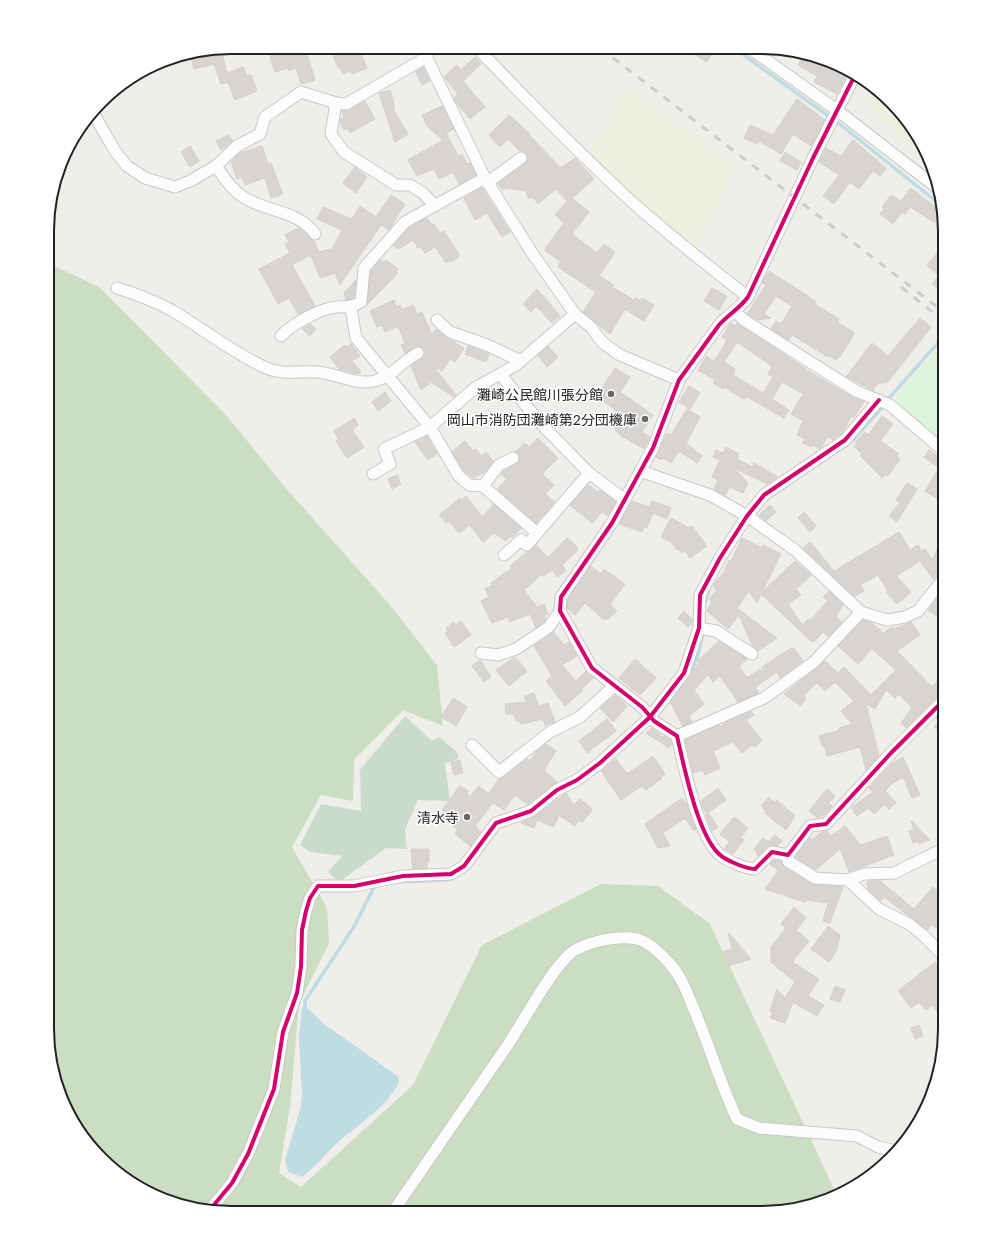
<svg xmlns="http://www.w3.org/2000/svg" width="992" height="1260" font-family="Lato,'Noto Sans JP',sans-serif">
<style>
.farmland{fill:#efefdf}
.forest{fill:#cbdec1}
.cemetery{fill:#cadbca}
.park{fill:#daf5da}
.water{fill:#bfdbe3}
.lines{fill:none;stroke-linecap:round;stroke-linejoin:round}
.stream{stroke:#bfdbe3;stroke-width:3.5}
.building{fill:#d7d4d2;stroke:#d3d0cc;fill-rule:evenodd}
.minor-casing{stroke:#c9c8c7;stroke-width:13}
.minor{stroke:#fdfcfc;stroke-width:11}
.rail{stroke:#ccc;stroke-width:3;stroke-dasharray:8 8;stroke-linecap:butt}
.cycleway-casing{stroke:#fff;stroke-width:6}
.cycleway{stroke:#d6006c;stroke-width:4}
.poi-dot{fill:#6a6968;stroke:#fff;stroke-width:1.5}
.labels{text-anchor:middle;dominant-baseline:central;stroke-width:3;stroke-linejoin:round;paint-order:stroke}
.poi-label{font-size:14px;fill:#222;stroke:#fff;text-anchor:end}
.rim{fill:none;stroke:#222;stroke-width:2}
</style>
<rect width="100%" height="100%" fill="#f0eeeb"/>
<g class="farmland">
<polygon points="629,87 724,158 735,171 695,249 635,198 589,154"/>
<polygon points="877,93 920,139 927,156 868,110"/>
</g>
<polygon class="forest" points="48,263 99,287 226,415 284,486 390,605 437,665 443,726 403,710 354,760 353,801 321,795 292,847 327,908 329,943 299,1004 290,1106 279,1173 301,1187 413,1085 482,945 601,884 658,886 710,924 835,1191 841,1192 773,1213 219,1213 172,1203 129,1182 72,1121 53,1077 47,1029"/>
<polygon class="cemetery" points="405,716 432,741 439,737 456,751 459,758 445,764 450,801 418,800 405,830 407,849 386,848 339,882 328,872 342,856 310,852 300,845 321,804 361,811 360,770"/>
<polygon class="park" points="945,340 945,444 893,401"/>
<path class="water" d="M306 1007 324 1024 392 1072 399 1078V1083C385 1109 357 1125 335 1145 324 1155 315 1168 302 1177L288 1172 285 1160 300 1110 302 1095 299 1036 302 1008Z"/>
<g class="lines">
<g class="stream">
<polyline points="734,48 837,122 942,206"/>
<polyline points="890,397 945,335"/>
<polyline points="848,444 853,440 883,406"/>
<polyline points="705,602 709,590"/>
<path d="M691 671C697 660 702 643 703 631"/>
<polyline points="397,882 446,880 453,878"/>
<polyline points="305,1011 305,1001 355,925 374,887 377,885"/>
</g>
</g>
<g class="building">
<polygon points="267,47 283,47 284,53 305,47 315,80 301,84 296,68 289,71 288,68 275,72"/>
<polygon points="330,47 358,47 367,68 352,74 351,71 343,74 340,68 338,68"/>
<polygon points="684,48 715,48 707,62"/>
<polygon points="221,49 227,73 243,67 247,76 251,75 257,91 235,100 228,82 221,84 214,64 194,69 190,54"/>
<polygon points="804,55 848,72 837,94 814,82 817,76 798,65"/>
<polygon points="475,57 481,64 463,81 485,107 470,119 456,102 454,98 458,94 444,77 457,65 461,70"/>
<polygon points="423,67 430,81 422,85 416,72"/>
<polygon points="390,90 395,108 393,109 408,134 395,142 379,93"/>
<polygon points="797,99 825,120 811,146 793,134 781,154 759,141 757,144 744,138 750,125 773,135"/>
<polygon points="365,101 375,119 350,133 347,128 344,130 340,122 340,120 344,118 342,111 350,110"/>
<polygon points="442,106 454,129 446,133 458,156 462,154 467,164 470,163 476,175 459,184 453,172 439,179 434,169 417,176 408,160 443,140 427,126 422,115"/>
<polygon points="509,115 530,134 529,135 561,168 575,158 594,179 572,198 589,212 572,234 597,253 604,244 615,252 599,276 614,285 612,287 634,300 636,298 641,301 642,298 654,305 644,321 625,309 610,334 583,312 596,292 558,267 561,262 545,250 546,247 564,223 555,215 567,201 556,189 538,204 534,198 528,198 526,191 506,188 503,190 498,184 528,160 526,154 520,151 508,139 500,147 489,135"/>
<polygon points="228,135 233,140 221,150 216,141"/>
<polygon points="853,140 886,168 880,176 873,171 859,189 850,182 834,204 823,196 839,175 819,162 826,148 841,156"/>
<polygon points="190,146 199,161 190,167 181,152"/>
<polygon points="262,146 268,164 271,163 283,194 271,198 265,178 245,185 242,177 237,179 231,162 240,153"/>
<polygon points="785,152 801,162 797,170 780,161"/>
<polygon points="355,167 367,177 356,193 343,183"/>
<polygon points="482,188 510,232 502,237 487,213 475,220 464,198"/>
<polygon points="911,188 941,212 934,222 910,207 905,214 902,212 893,224 880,214 884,209 882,207 891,195 901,201"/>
<polygon points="391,195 405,204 389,230 381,225 340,285 335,273 320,278 311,255 292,265 315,306 298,314 289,298 278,304 259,269 290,253 285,244 289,242 285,235 299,228 314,241 319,252 332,249 342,230 317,219 323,207 352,219 360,206 376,217"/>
<polygon points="427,218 432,225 434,224 440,233 444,231 460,256 451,262 450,260 446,263 435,247 425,253 421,247 418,248 413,240 399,249 393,246 409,228"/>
<polygon points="945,244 945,295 932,284 939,276 927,265"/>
<polygon points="380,260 384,263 386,260 398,269 396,271 398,273 367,305 371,271"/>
<polygon points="769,271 802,292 816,302 814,304 839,319 837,322 853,332 854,334 840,357 839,356 836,360 829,356 828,357 792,335 789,340 771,329 776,321 781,324 792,306 776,296 764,314 771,318 758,320 747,314 766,285 762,283"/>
<polygon points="356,280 354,298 346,300 344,293"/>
<polygon points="712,288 727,296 719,310 704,301"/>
<polygon points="537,289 560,316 552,323 538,308 536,307 531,312 523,304"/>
<polygon points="394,300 396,307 400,305 402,310 413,305 417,314 422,312 432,335 436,329 446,337 464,348 455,362 450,359 442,371 434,367 456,395 454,397 431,382 421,390 411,366 424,357 424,349 417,346 405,353 401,345 405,343 398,326 385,332 382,325 377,327 370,311"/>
<polygon points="920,318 931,327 887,383 883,382 882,384 879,382 873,390 846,377 872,343 888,356"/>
<path d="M731 323 736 326 737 323 815 375 852 397 864 402 854 417 852 416 841 434 835 437 833 440 828 437 820 449 813 445 812 447 803 443 805 439 797 435 803 421 791 414 803 394 782 382 772 399 789 410 784 418 747 397 743 399 724 387 723 389 713 383 715 380 698 370 706 356 713 361 718 356 727 340 722 337ZM737 342 772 366 768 374 773 377 763 393 733 375 735 369 724 362Z"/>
<polygon points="310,324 316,329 310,336 302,329"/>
<polygon points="351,344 360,356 352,361 361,372 358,374 339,369 330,357 345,345 347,347"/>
<polygon points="468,346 489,354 486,362 465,354"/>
<polygon points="548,346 558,357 547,367 538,355"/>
<polygon points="615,368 630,377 620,392 653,415 642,432 650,437 644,449 620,435 615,430 616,429 607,423 615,409 596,397"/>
<polygon points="689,386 700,393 690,409 679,402"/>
<polygon points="385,392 391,401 378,411 372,402"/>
<polygon points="687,409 700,417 686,443 702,456 697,463 679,451 671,463 663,458 661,460 656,457 663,441 668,433 671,435"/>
<polygon points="882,416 893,424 880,441 899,454 897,457 900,459 888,476 885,474 882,478 860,456 862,454 854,447 857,444 855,443 865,432 868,435"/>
<polygon points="354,418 358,425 352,430 364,447 347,458 336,441 339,440 334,431"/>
<polygon points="427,436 437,454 428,460 415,442"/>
<polygon points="538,438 558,458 542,474 554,485 545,494 555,502 536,523 497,489 507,479 501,474 504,471 519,462 519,455 515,452 525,443 529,447"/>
<polygon points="465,441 473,451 476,449 481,456 486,452 493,461 487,470 474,478 464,471 452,452"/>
<polygon points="726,447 739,454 737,459 752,467 754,463 778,477 767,484 734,468 748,483 743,493 729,487 725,496 714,489 718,480 712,477 720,460 713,457 716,450 723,453"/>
<polygon points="929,450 944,461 945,459 945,503 925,491 939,468 924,457"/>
<polygon points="397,475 401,484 392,489 388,479"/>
<polygon points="907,483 917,489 897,522 889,516 900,502 896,500"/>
<polygon points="588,485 598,492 600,490 616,502 608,516 602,512 592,523 570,505"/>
<polygon points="466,496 482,517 494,504 521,528 512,538 510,536 506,541 494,533 483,542 470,525 459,533 449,521 446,523 439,515 460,498 461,500"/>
<polygon points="632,501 649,507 652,501 671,508 667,519 653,513 647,528 644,527 642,532 619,524"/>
<polygon points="770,505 776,512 766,521 759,515"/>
<polygon points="804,512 816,526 810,532 798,518"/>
<polygon points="671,518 689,528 692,526 707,546 690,558 685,551 682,553 678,549 677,550 671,542 661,537"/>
<polygon points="899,532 910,550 918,545 922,551 925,549 932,560 945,535 945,570 940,572 934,580 920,561 896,576 911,592 897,604 886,592 888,591 878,575 860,585 864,591 854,596 803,548 810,542 834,571"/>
<polygon points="567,538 577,547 577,551 562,565 566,570 558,577 552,570 544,576 542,574 524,590 537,607 544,604 548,614 544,615 546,619 544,622 536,628 530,614 510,622 508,617 492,623 481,601 489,597 485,589 493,585 491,583 512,568 510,566 536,545 548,558"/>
<polygon points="742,538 762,548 763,545 781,554 762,592 795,561 811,575 796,589 801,595 788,604 802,625 808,619 810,620 828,601 823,597 829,591 843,605 836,616 842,622 828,637 823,632 815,641 811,641 761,594 757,603 749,591 737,608 777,638 758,651 753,647 739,615 728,629 707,611 712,601 709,599 717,590 713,586 726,569 725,568 729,560 731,561"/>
<polygon points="591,566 601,574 604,569 625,584 610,605 617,611 607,620 606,618 604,620 585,603 575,615 567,608 568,599"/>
<polygon points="945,588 945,621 928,610"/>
<polygon points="684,611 692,619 692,623 688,627 678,618"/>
<polygon points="863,620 872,623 883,633 892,627 894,629 911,622 920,635 897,651 932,687 945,673 945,692 940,694 906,728 901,723 912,708 899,694 895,698 886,690 875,709 866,704 879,756 866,770 860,747 827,756 824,745 822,746 819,736 840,730 839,728 852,724 841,711 854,701 835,682 825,691 817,683 803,696 806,698 801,706 784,694 825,661 838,673 844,667 871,695 896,670 872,649 858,664 838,646"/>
<polygon points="461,621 471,635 454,647 445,633 448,631 446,628 454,622 456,625"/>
<polygon points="554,632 564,645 569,642 577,656 562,665 576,681 586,671 593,678 582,689 583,690 565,706 546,681 552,676 534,646"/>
<polygon points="719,641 747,659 739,666 747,678 760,669 765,674 762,667 791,648 794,648 803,661 780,678 777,672 770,677 755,687 759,693 738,702 720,676 713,682 708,675 694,690 704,704 689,716 692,722 683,726 670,702 699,663 697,661"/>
<polygon points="515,657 527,671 509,686 496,670"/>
<polygon points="635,659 656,678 640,695 619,678"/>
<polygon points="480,660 491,677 484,682 472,666"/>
<polygon points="534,693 539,706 548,703 555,722 545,725 543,719 521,724 519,721 516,721 514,714 506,714 505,704 527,702 524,696"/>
<polygon points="615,695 627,706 613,722 600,708"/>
<polygon points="453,698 467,707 456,726 441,717"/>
<polygon points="945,709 945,736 934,727 939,721 936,718"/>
<polygon points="751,711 754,715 746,720 762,740 755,747 752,745 742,753 733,742 713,751 720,768 705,775 703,770 693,773 685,740 719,725 720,727 726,722"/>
<polygon points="607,719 616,731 587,753 579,741"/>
<polygon points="652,728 663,737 664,736 671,740 672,744 669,748 646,733"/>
<polygon points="546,744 556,751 544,770 557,782 528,805 515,795 504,810 493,803 475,826 481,832 470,846 455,834 458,830 442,817 445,813 442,810 460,786 467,790 469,798 479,786 488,794 499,779 503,778 527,759 530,761 536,752"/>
<polygon points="653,756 665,774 661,777 662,778 646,790 642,786 621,800 601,771 616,759 627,774"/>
<polygon points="903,757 920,795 912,798 903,777 893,783 885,791 896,803 889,809 885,804 874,814 868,808 857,816 851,808 873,792 869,788 891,764"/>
<polygon points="460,760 463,773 454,775 451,762"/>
<polygon points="718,788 726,800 708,813 718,827 712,831 701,801"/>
<polygon points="827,789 835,796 829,803 832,806 824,815 818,818 809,811"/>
<polygon points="566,793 574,805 580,799 591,808 592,810 582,823 579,820 575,826 559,815 554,827 537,820 534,828 521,823 535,816"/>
<polygon points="769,797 775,803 777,800 795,816 786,830 765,813 766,811 761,806"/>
<polygon points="682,798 687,805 696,829 694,831 685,818 663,833 670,846 658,848 645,824"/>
<polygon points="734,817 748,828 741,837 744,840 733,854 724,849 730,842 720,834"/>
<polygon points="911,820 926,836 930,840 919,844 918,841 913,843 909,831 914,830"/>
<polygon points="845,826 861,845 887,836 894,855 849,872 840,849 816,870 795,857 810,838 812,840 823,831 827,831 831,836"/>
<polygon points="775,835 782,841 777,846 770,845 758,856 756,853 757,852 754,849 763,838 768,842"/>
<polygon points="411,849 429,849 429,862 427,862 427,868 413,869"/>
<polygon points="774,860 781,861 784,867 812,884 843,887 830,923 823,921 828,903 806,900 805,902 765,889 778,871 770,864"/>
<polygon points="879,880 914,909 933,887 945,898 945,913 941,917 943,919 936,928 932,924 927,930 884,897 881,901 867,888 869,886 866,884 868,881"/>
<polygon points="794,907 806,918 796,930 809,941 792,962 819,979 808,996 824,1005 817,1016 793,1002 785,1023 770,1018 773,1011 770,1011 777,989 785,998 795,982 771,962 771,947 786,928 781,924"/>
<polygon points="828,926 840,935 837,950 829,962 811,949"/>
<polygon points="728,932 751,959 728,966 724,951 732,949"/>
<polygon points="935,962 945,974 945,1023 932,1005 926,1010 919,1002 911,1008 898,991"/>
<polygon points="835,986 845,990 840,1002 830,999"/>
<polygon points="919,1025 923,1036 915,1039 911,1028"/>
</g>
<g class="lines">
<g class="minor-casing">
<g id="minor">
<polyline points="422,48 485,178 532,253 575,314 591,327 602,342 620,355 679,380"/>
<path d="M477 48C527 100 578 152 631 201 669 235 708 266 748 297"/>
<polyline points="751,49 838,111 940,190"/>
<path d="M855 75 813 158 748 297C739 309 729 314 719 325L679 380 653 448 612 523 561 597 560 611 592 668 642 707 654 721 677 736C684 766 697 833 719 854 725 860 746 869 755 869L772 852 788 855 810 826 826 824 891 753 945 699"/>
<polyline points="336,103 331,134 344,152 396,185 410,185 423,193 435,206"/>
<polyline points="93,113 115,151 127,166 145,178 175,187 190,181 216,166 237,146 260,134 265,117 301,92 336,103 346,104 427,57"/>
<path d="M216 166C223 176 231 189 242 196 264 212 299 210 315 234"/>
<polyline points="487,183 521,158"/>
<path d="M117 288C136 294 155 301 173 311 203 329 232 352 264 367 286 377 304 369 324 373 341 376 357 385 375 381 391 377 403 361 418 353"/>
<polyline points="351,308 356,338 430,427 458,475 469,485 483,486 499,465 513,458"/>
<polyline points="735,312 744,320 856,391 890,405 945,452"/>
<polyline points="437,320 450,332 487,345 521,361"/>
<path d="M281 336C292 324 321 308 337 307 349 306 350 308 361 302L364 268 405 222 485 178"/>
<polyline points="500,374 543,426 589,473 625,500"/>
<polyline points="640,471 710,495 747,516 795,550 861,612 887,620 905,617 918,611 945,577"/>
<polyline points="373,474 390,464 384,449 430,427 475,388 516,365 575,314"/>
<polyline points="483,486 537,533"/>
<polyline points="504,555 521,540 527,545 589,473"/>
<polyline points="699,628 716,631 752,654"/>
<polyline points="481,653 498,655 516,649 549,627 560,611"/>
<polyline points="677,736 764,698 814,662 861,612"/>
<polyline points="472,745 499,772 550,732 580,717 614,686"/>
<polyline points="788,855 788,861 815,878 848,880 879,909 909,924 923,935 945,957"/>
<polyline points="848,880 864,874 894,873 945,848"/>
<polyline points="209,1211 232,1183 248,1154 274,1089 283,1032 297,993 301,967 302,930 306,911 310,898 318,886 354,886 403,876 451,874 464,866 496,823 531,811 557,790 577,780 600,763 650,717 684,673 699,628 700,595 720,558 747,516 764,495 845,440 879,400"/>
<path d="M392 1213C430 1157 469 1102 507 1046 522 1024 555 962 575 950 592 941 618 935 637 939 649 942 662 955 670 964 681 976 687 992 693 1007 709 1044 720 1083 737 1119L759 1128 857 1136 878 1147 897 1151"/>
</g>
</g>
<use href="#minor" class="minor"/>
<g class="rail">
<polyline points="600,48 945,313"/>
<polyline points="901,287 945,322"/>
</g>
<g class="cycleway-casing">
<g id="cycleway">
<path d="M855 75 813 158 748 297C739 309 729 314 719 325L679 380 653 448 612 523 561 597 560 611 592 668 642 707 654 721 677 736C684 766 697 833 719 854 725 860 746 869 755 869L772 852 788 855 810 826 826 824 891 753 945 699"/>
<polyline points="209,1211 232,1183 248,1154 274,1089 283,1032 297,993 301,967 302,930 306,911 310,898 318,886 354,886 403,876 451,874 464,866 496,823 531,811 557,790 577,780 600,763 650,717 684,673 699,628 700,595 720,558 747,516 764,495 845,440 879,400"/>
</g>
</g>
<use href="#cycleway" class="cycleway"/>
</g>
<g class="poi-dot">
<circle cx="611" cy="394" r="4"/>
<circle cx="645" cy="419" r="4"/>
<circle cx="467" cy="817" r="4"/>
</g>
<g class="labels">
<g class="poi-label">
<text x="603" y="394">灘崎公民館川張分館</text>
<text x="637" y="419">岡山市消防団灘崎第2分団機庫</text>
<text x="459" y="817">清水寺</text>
</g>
</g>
<path d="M0 0H992V1260H0ZM231 54H761A177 177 0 0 1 938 231V1029A177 177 0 0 1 761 1206H231A177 177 0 0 1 54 1029V231A177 177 0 0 1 231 54Z" fill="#fff" fill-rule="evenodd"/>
<path class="rim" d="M231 54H761A177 177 0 0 1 938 231V1029A177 177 0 0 1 761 1206H231A177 177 0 0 1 54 1029V231A177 177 0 0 1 231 54Z"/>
</svg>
